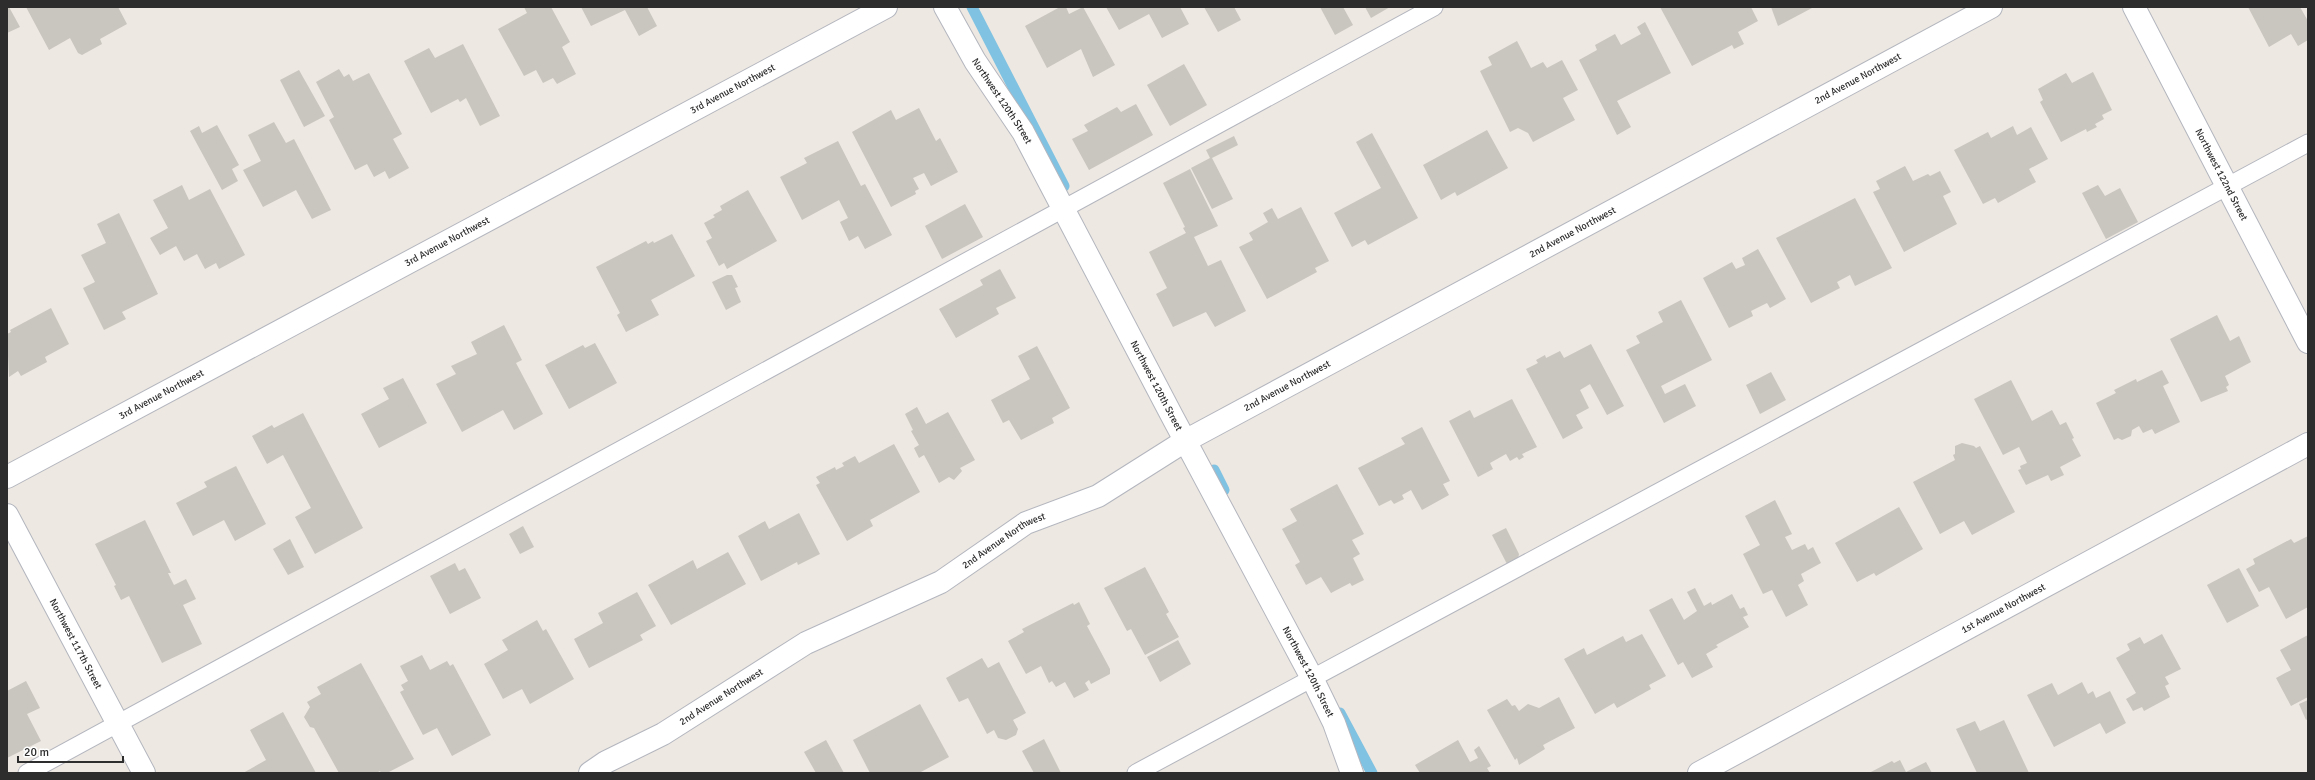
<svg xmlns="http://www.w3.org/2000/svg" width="2315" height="780" font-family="Signika,sans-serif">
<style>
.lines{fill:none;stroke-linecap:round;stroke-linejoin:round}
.stream{stroke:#80c2e2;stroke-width:11}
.building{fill:#c9c6bf}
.lane-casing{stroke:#b4b6bf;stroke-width:19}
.street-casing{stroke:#b4b6bf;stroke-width:24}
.secondary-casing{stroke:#b4b6bf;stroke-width:24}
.lane{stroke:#fff;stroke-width:17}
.street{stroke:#fff;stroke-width:22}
.secondary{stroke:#fff;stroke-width:22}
.labels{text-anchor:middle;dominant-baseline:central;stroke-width:3;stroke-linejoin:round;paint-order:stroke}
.street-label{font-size:10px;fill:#2d2d2d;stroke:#fff}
</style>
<rect width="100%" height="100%" fill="#ede8e1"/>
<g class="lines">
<g class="stream">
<polyline points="972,7 1064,186"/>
<polyline points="1214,470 1224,490"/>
<polyline points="1340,713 1372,773"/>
</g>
</g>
<g class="building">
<polygon points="7,7 9,7 20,27 7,33"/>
<polygon points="26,7 118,7 127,24 100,39 102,44 82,55 78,53 70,38 49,50"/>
<polygon points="524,7 551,7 570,42 562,47 576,74 557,84 553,78 543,83 536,70 524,76 498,29 527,13"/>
<polygon points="581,7 647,7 657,26 639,36 625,10 591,26"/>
<polygon points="1060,7 1066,7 1069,14 1083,7 1115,65 1093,77 1081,49 1047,68 1025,26"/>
<polygon points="1106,7 1180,7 1189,24 1162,38 1149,14 1119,30"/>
<polygon points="1204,7 1234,7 1241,20 1218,32"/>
<polygon points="1320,7 1343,7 1353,25 1335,35"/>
<polygon points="1365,7 1390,7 1371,18"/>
<polygon points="1660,7 1751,7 1758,21 1738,32 1744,44 1734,49 1732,45 1692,66"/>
<polygon points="1771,7 1811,7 1812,8 1778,26"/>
<polygon points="2248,7 2300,7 2308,21 2308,40 2298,46 2291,34 2269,47"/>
<polygon points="1645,22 1671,73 1617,101 1631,127 1617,135 1579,60 1597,50 1595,45 1615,34 1621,45 1641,34 1637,27"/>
<polygon points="1517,41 1531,68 1543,62 1547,68 1562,60 1578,90 1563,98 1575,120 1533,142 1528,133 1518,128 1510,132 1480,71 1492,65 1488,57"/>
<polygon points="463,44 500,116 480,126 466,98 460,102 458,99 431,113 404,61 429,48 435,58"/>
<polygon points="1184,64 1207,105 1170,126 1147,85"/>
<polygon points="339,69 344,77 349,74 353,81 369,73 402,134 393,139 409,168 389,179 385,171 374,177 367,164 355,170 329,120 334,117 316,82"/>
<polygon points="299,70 325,116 304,127 280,80"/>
<polygon points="2093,72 2112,110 2102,115 2104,119 2095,124 2097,127 2087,132 2086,129 2061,142 2040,102 2043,100 2038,89 2066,73 2072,83"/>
<polygon points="1136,104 1153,135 1089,170 1072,139 1088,131 1084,125 1117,107 1121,112"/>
<polygon points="919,108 936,141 940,138 958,172 931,186 924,173 913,178 919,189 915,191 916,194 891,207 852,132 891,110 896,120"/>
<polygon points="274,122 286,143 294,139 331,210 312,219 296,190 263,207 243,170 261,161 248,135"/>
<polygon points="217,125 239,165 232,169 238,181 222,190 190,131 199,126 202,133"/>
<polygon points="2013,126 2017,135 2031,127 2048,159 2029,169 2036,182 1998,203 1995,198 1983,204 1954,150 1988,132 1991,138"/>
<polygon points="1487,130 1508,168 1457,196 1455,192 1441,200 1423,165"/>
<polygon points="1372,133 1418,218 1368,245 1365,240 1352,247 1334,213 1381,188 1356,142"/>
<polygon points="1234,136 1238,145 1212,158 1233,199 1212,209 1191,168 1210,158 1206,150"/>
<polygon points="838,141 861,186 865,184 892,235 865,249 858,236 849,241 840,222 848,218 839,200 802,220 780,177 807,163 804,158"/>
<polygon points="1905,166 1913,181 1928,174 1930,176 1940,171 1951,192 1943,196 1957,224 1904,252 1873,192 1880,189 1876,181"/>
<polygon points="1190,169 1218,226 1194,237 1208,266 1221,260 1246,311 1215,327 1206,312 1173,327 1156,294 1167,288 1149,252 1186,233 1183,228 1185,227 1163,183"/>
<polygon points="182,185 189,200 210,189 245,255 219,269 216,263 205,269 197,254 184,261 176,246 160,255 150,238 168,228 153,200"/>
<polygon points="2098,185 2105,196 2120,188 2138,222 2106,239 2082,193"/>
<polygon points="748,190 777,241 727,269 724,263 719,266 706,241 712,238 704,223 715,217 713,215 722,210 720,206"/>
<polygon points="1855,198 1892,268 1855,286 1850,275 1837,282 1840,288 1811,303 1776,238"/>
<polygon points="965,204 983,237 942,259 925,226"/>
<polygon points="1301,207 1329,261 1315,268 1317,272 1267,299 1239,247 1253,240 1249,233 1268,222 1263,213 1272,208 1278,219"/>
<polygon points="119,213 158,294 122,312 126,319 104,330 83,288 95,282 81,255 106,243 97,224"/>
<polygon points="672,234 695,276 651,300 659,315 626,332 617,315 620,313 596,267 646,241 648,244 653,241 654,243"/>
<polygon points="1758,249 1786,299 1770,308 1767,303 1751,311 1753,316 1729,328 1703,278 1732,262 1736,269 1745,265 1742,258"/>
<polygon points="1000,269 1016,298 996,308 999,314 956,338 939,309 983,285 980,280"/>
<polygon points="727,275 732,275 738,287 735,288 741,302 726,310 712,282"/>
<polygon points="1681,300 1712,360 1661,386 1665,394 1685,384 1696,406 1664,423 1626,350 1640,343 1636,336 1663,322 1658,312"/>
<polygon points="51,308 69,344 45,357 47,362 21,376 18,371 9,377 7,334 11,332 10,330"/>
<polygon points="2217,315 2230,341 2239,336 2251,362 2225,376 2229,385 2226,387 2228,391 2201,402 2170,339"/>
<polygon points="504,325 522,360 516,363 543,414 514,430 503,410 462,432 436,384 456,374 451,366 477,354 471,342"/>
<polygon points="595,343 617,383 569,409 545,365 583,345 585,348"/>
<polygon points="1591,344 1624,406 1607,415 1590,384 1580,390 1589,408 1576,415 1583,428 1563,439 1526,369 1538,363 1536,360 1545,355 1546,358 1560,351 1564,358"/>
<polygon points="1037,346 1070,408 1052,418 1054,423 1021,440 1009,420 1003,423 991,400 1030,379 1018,356"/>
<polygon points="2162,370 2169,383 2163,386 2180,422 2155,434 2152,429 2143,433 2139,426 2132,430 2131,436 2122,440 2118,438 2114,440 2096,403 2116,393 2114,390 2136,379 2137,382"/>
<polygon points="1771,372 1786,400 1760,414 1746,385"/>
<polygon points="403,378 427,423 379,448 361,414 389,399 383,388"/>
<polygon points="2011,380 2032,421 2052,410 2060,425 2066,422 2074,438 2072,439 2081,456 2060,467 2064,475 2051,481 2048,475 2026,485 2018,470 2021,469 2020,466 2027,463 2019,447 2003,455 1974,399"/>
<polygon points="1512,399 1537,447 1522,454 1524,457 1519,460 1517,457 1510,461 1506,454 1490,463 1493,469 1478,477 1449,421 1470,410 1474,418"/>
<polygon points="917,407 926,424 948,412 975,460 960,468 962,471 954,480 949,477 939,483 924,455 919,458 914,448 919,445 911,431 913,430 905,414"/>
<polygon points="303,413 363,528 315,554 295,517 311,508 283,455 267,464 252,436 272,425 274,428"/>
<polygon points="1422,427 1450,481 1443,484 1449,495 1422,510 1411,490 1402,495 1404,499 1394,504 1391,500 1379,506 1358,468 1405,444 1401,438"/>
<polygon points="1962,443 1974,446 1976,448 1980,446 2015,512 1972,535 1964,521 1940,534 1913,482 1955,460 1953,455 1955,454 1955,446"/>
<polygon points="894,444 920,492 870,520 873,526 847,541 816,485 820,483 816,477 835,467 836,470 844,466 842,463 855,456 859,463"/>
<polygon points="236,466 266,524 235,541 224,520 193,536 176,503 207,487 204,482"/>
<polygon points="1337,484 1364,534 1352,540 1360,554 1353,558 1364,580 1352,586 1350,583 1331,593 1321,577 1306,585 1295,565 1300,562 1282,529 1297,521 1290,509"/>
<polygon points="1775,500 1792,534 1785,537 1792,550 1805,544 1808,550 1813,547 1821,563 1801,574 1804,581 1798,585 1808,605 1786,617 1772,590 1763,594 1743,554 1760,545 1745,516"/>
<polygon points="1899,507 1923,549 1876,576 1874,573 1857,582 1835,543"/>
<polygon points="799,513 820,554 798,565 797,562 761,581 738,536 765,521 769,529"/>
<polygon points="145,520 171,573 168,573 174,585 186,579 196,599 183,605 202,644 162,663 129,596 121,600 114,586 116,585 95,544"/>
<polygon points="523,526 534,547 520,554 509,534"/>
<polygon points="1506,528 1519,554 1518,559 1507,564 1492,535"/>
<polygon points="2308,536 2308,607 2286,619 2269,587 2259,592 2246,569 2255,564 2253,559 2291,539 2294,543"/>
<polygon points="290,539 304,567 288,575 273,549"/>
<polygon points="728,552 746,584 671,625 648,585 693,560 697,569"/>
<polygon points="455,563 459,571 465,568 481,598 450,614 430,576"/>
<polygon points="1145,567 1169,612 1166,614 1179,637 1145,655 1131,629 1127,631 1104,588"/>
<polygon points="2239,568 2259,606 2227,623 2207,585"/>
<polygon points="1695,588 1704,606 1711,602 1712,605 1732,594 1740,609 1744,607 1748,615 1743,617 1749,627 1716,645 1718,647 1706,654 1713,667 1692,678 1683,662 1678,665 1649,610 1672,598 1684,620 1697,611 1687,592"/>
<polygon points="637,592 656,626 640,635 643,640 589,668 574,639 603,623 598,613"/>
<polygon points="1079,602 1090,624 1087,626 1110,669 1110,674 1091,684 1089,680 1085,683 1089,690 1074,698 1065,682 1056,687 1052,681 1049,683 1041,666 1026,674 1008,641 1024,632 1022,629 1073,603 1074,605"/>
<polygon points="537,620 543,631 546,629 574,679 530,704 522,689 503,699 484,664 508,650 502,640"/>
<polygon points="1642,634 1666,676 1649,685 1651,689 1617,708 1614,703 1595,714 1564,659 1584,648 1587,655 1623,636 1626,642"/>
<polygon points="2162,634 2181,669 2165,677 2169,684 2165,686 2170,697 2144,711 2142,707 2133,711 2126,699 2136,693 2116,658 2130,650 2127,644 2140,637 2144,644"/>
<polygon points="2308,635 2308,697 2291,706 2276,678 2291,670 2280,650"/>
<polygon points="1178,640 1191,664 1160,682 1147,657"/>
<polygon points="422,655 430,670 447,661 450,666 453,664 491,735 452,756 437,728 423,735 400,692 404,690 401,685 408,681 400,666"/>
<polygon points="982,658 988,668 999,662 1026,713 1013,720 1018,729 1016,735 1006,740 998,738 994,730 987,734 968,698 959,702 946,678"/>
<polygon points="361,663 414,759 387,773 381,773 380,771 376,773 339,773 314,728 310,727 304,717 310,707 307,702 321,694 317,687"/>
<polygon points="26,681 40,708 27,714 41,741 7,758 7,691"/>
<polygon points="2082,682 2088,694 2093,691 2096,698 2110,691 2126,723 2106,734 2100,723 2054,747 2027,695 2052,683 2058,695"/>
<polygon points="1559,697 1575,728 1543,745 1545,749 1519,765 1517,758 1515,760 1487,710 1507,699 1512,706 1515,705 1519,711 1528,704 1539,708"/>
<polygon points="2308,700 2308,719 2306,720 2299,704"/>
<polygon points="920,704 949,757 919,773 870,773 853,740"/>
<polygon points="283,712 316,773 243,773 266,760 250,730"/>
<polygon points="2004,720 2029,773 1977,773 1956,729 1975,721 1980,731"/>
<polygon points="1044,739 1061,773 1034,773 1022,751"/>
<polygon points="826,740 844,773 816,773 804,752"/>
<polygon points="1458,740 1470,762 1478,758 1474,750 1479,746 1491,766 1487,768 1490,773 1420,773 1415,765"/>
<polygon points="1900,760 1906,772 1926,762 1932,773 1869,773 1892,761 1894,763"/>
</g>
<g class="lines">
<g class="lane-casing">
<g id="lane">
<polyline points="27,773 1434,7"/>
<polyline points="1136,773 2308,143"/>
</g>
</g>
<g class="street-casing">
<g id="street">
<path id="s1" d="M945 7 975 61 1023 132 1172 416 1312 678 1334 723 1352 773"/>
<path id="s2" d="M2134 7 2308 342"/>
<path id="s3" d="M7 515 144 773"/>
<path id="s4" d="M590 773 606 762 663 734 806 643 941 582 1026 523 1098 496 1185 441 1991 7"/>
<path id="s5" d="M1699 773 2308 444"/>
</g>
</g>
<g class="secondary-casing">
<g id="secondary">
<path id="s6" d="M7 477 886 7"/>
</g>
</g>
<use href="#lane" class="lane"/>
<use href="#street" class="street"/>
<use href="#secondary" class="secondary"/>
</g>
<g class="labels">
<g class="street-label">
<text stroke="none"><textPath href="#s4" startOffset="1448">2nd Avenue Northwest</textPath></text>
<text stroke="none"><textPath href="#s6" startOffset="823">3rd Avenue Northwest</textPath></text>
<text stroke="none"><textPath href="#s1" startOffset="110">Northwest 120th Street</textPath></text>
<text stroke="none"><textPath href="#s2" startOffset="189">Northwest 122nd Street</textPath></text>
<text stroke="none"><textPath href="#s4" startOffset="1124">2nd Avenue Northwest</textPath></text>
<text stroke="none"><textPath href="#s6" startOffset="499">3rd Avenue Northwest</textPath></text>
<text stroke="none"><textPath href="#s1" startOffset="434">Northwest 120th Street</textPath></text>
<text stroke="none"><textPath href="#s4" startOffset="800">2nd Avenue Northwest</textPath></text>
<text stroke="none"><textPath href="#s6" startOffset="175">3rd Avenue Northwest</textPath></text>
<text stroke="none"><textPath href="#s4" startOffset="476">2nd Avenue Northwest</textPath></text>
<text stroke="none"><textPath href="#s5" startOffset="346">1st Avenue Northwest</textPath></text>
<text stroke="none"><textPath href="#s3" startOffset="146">Northwest 117th Street</textPath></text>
<text stroke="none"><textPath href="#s1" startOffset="758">Northwest 120th Street</textPath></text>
<text stroke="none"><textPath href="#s4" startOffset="152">2nd Avenue Northwest</textPath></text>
</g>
</g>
<rect width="2315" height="780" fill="none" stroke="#2d2d2d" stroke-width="16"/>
<path d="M18 756v6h105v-6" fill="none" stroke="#2d2d2d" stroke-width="2"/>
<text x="24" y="756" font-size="12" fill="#2d2d2d" stroke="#ffffff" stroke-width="3" paint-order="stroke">20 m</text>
</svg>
